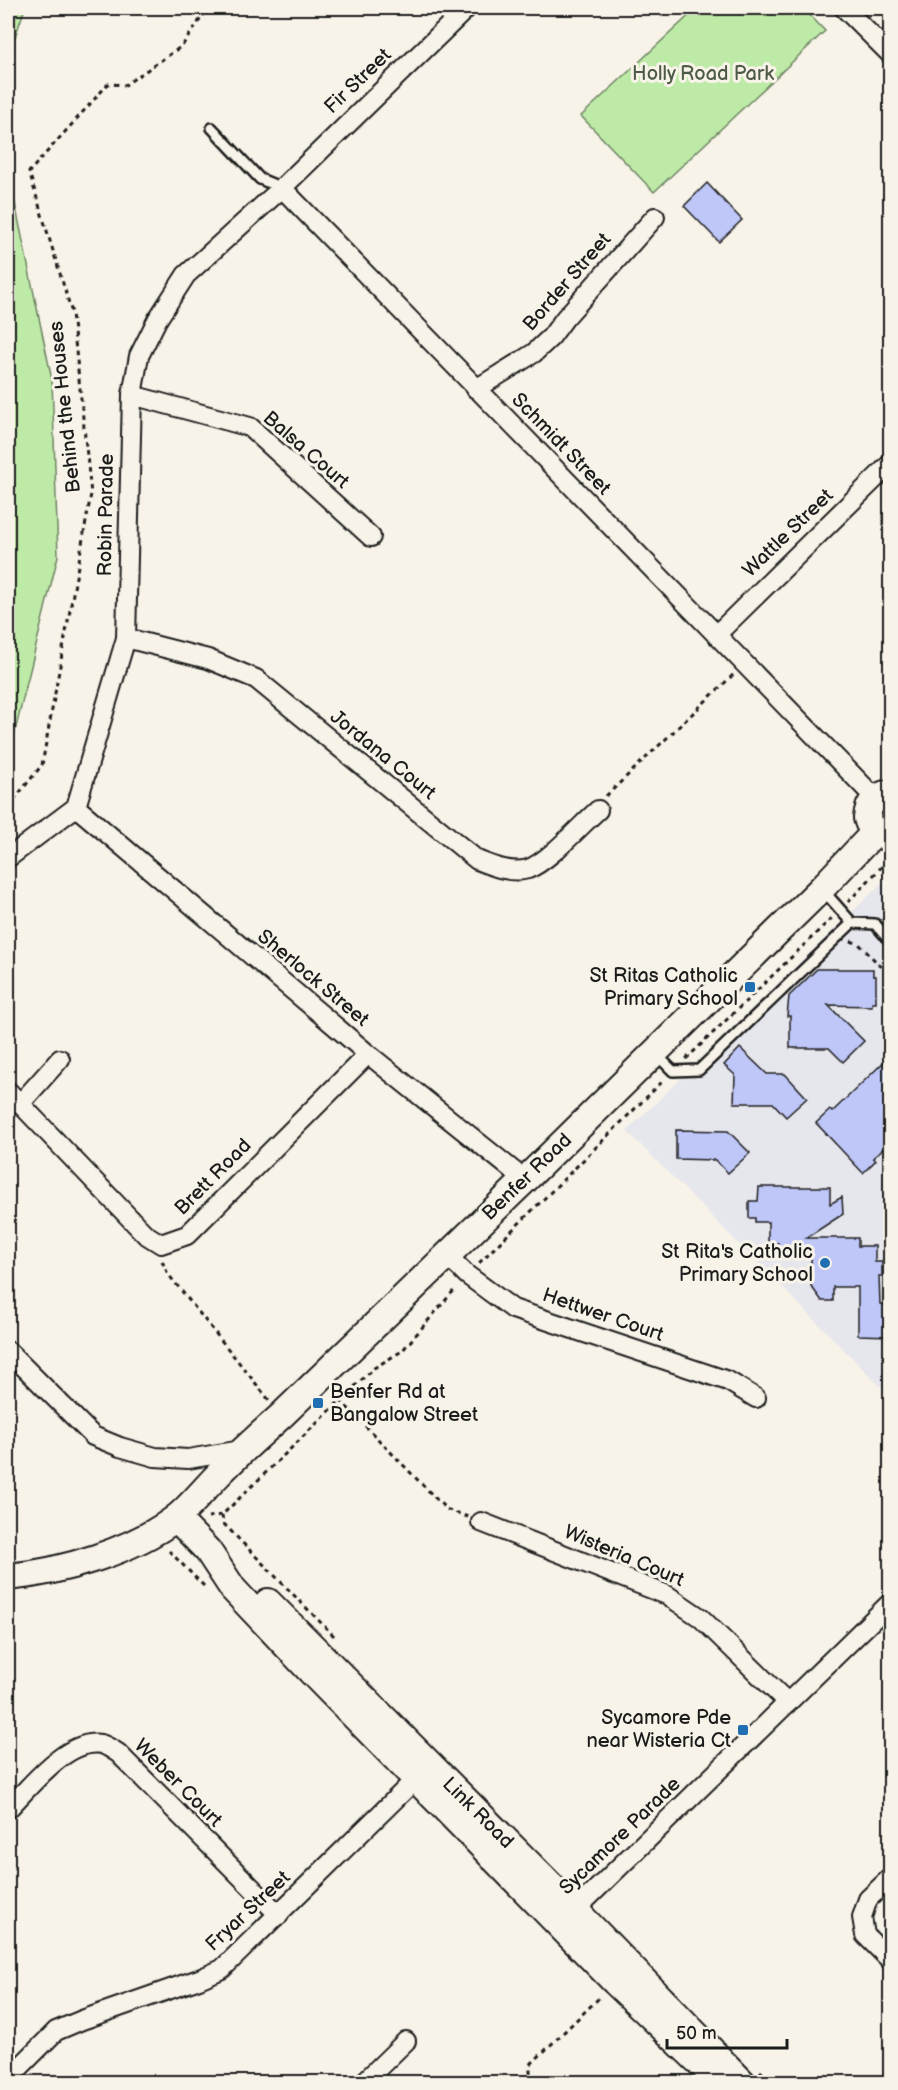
<svg xmlns="http://www.w3.org/2000/svg" width="898" height="2090" font-family="'Balsamiq Sans',sans-serif">
<style>
.built{fill:#e6e6ed}
.green{fill:#beeaa7;stroke:#6d8362;stroke-width:1.5}
.building{fill:#bec7f8;stroke:#1c1c1c;stroke-width:1.5}
.lines{fill:none;stroke-linecap:round;stroke-linejoin:round}
.lane-casing{stroke:#1c1c1c;stroke-width:14}
.street-casing{stroke:#1c1c1c;stroke-width:22}
.secondary-casing{stroke:#1c1c1c;stroke-width:30}
.path{stroke:#1c1c1c;stroke-width:3;stroke-dasharray:4.5 4.5;stroke-linecap:butt}
.lane{stroke:#f7f3e8;stroke-width:9}
.street{stroke:#f7f3e8;stroke-width:18}
.secondary{stroke:#f7f3e8;stroke-width:26}
.poi-dot{fill:#1f6fb2;stroke:#f7f3e8;stroke-width:2}
.labels{text-anchor:middle;dominant-baseline:central;stroke-width:6;stroke-linejoin:round;paint-order:stroke}
.park-label{font-size:20px;fill:#4d5a46;stroke:#f7f3e8}
.street-label{font-size:20px;fill:#1c1c1c;stroke:#f7f3e8}
.poi-label{font-size:20px;fill:#1c1c1c;stroke:#f7f3e8;text-anchor:end}
</style>
<rect width="100%" height="100%" fill="#f7f3e8"/>
<filter id="ink" filterUnits="userSpaceOnUse"><feTurbulence type="fractalNoise" baseFrequency=".0167" numOctaves="2"/><feDisplacementMap in="SourceGraphic" scale="12" xChannelSelector="R" yChannelSelector="G"/><feConvolveMatrix kernelMatrix="1 2 1 2 8 2 1 2 1" color-interpolation-filters="sRGB"/></filter>
<g filter="url(#ink)">
<polygon class="built" points="890,875 890,1396 627,1131"/>
<g class="green">
<polygon points="8,8 25,8 8,57"/>
<polygon points="697,8 803,8 825,31 654,192 581,116"/>
<polygon points="8,170 52,380 58,556 8,760"/>
</g>
<g class="building">
<polygon points="707,183 742,220 719,242 684,206"/>
<polygon points="817,969 873,969 873,976 876,976 876,1003 872,1003 872,1006 828,1005 864,1041 843,1062 829,1048 790,1048 790,1016 787,1016 789,996"/>
<polygon points="740,1048 767,1074 785,1074 807,1098 786,1117 773,1103 734,1103 735,1075 724,1065"/>
<polygon points="891,1055 891,1141 873,1158 876,1160 863,1173 816,1123 830,1110 832,1112"/>
<polygon points="676,1130 728,1131 750,1153 728,1173 715,1160 676,1159"/>
<polygon points="759,1187 830,1187 830,1204 842,1197 843,1214 806,1238 858,1238 858,1246 875,1246 875,1262 882,1262 882,1276 879,1276 880,1304 891,1304 891,1336 858,1335 858,1287 833,1287 833,1301 822,1301 811,1286 811,1252 778,1252 778,1243 768,1244 768,1222 755,1222 755,1218 749,1218 749,1201 758,1201"/>
</g>
<g class="lines">
<g class="lane-casing">
<g id="lane">
<polyline points="212,128 260,179 282,188"/>
<polyline points="822,889 852,923"/>
<polyline points="655,1053 673,1071 699,1070 852,923 875,924 890,941"/>
</g>
</g>
<g class="street-casing">
<g id="street">
<polyline points="844,8 890,54"/>
<polyline points="282,188 875,798"/>
<polyline points="476,389 534,353 551,337 565,318 655,217"/>
<polyline points="132,395 250,427 371,537"/>
<polyline points="717,634 890,464"/>
<path d="M126 638 208 659 256 679 477 860C492 866 511 874 528 869 548 862 581 825 598 810"/>
<polyline points="76,807 368,1054 525,1180"/>
<polyline points="8,858 76,807 126,638 132,395 139,356 157,320 186,275 282,188 467,8"/>
<polyline points="8,1091 145,1234 161,1244 187,1235 368,1054"/>
<polyline points="20,1104 60,1059"/>
<polyline points="447,1255 467,1275 513,1309 728,1381 756,1398"/>
<polyline points="8,1351 93,1436 120,1447 155,1457 188,1459 242,1450"/>
<polyline points="481,1522 667,1595 701,1618 788,1703"/>
<path d="M8 1809C29 1788 67 1738 101 1744 106 1745 113 1750 118 1753L279 1915"/>
<polyline points="890,1878 868,1899 862,1917 865,1935 890,1960"/>
<polyline points="567,1918 890,1603"/>
<polyline points="8,2079 56,2031 82,2020 199,1979 222,1969 425,1770"/>
<polyline points="364,2082 406,2041"/>
</g>
</g>
<g class="secondary-casing">
<g id="secondary">
<path d="M890 837C878 837 870 830 867 818 868 803 876 795 890 793"/>
<polyline points="176,1518 208,1551 233,1589 319,1680 615,1982 720,2082"/>
<path d="M8 1577C62 1572 132 1551 176 1518 191 1506 204 1489 218 1475 238 1454 260 1435 282 1415L525 1180 821 889 875 832"/>
<polyline points="268,1602 576,1911 742,2082"/>
</g>
</g>
<g class="path">
<polyline points="606,796 734,674"/>
<polyline points="8,807 42,765 91,494 72,313 29,172 108,84 125,85 182,46 208,8"/>
<polyline points="848,902 890,858"/>
<polyline points="851,941 859,944 890,976"/>
<polyline points="686,1059 833,917"/>
<polyline points="162,1261 168,1274 269,1400"/>
<polyline points="479,1263 664,1080"/>
<polyline points="340,1400 446,1509 468,1517"/>
<polyline points="222,1515 223,1523 335,1637"/>
<polyline points="208,1517 222,1515 374,1368 402,1351 456,1288"/>
<polyline points="169,1551 207,1589"/>
<polyline points="760,2071 772,2082"/>
<polyline points="530,2082 530,2065 600,1997"/>
</g>
<use href="#lane" class="lane"/>
<use href="#street" class="street"/>
<use href="#secondary" class="secondary"/>
</g>
</g>
<g class="poi-dot">
<rect x="744" y="981" width="12" height="12" rx="3"/>
<circle cx="825" cy="1263" r="6"/>
<rect x="312" y="1397" width="12" height="12" rx="3"/>
<rect x="737" y="1724" width="12" height="12" rx="3"/>
</g>
<g class="labels">
<g class="park-label">
<text x="703" y="74">Holly Road Park</text>
</g>
<g class="street-label">
<text transform="translate(358 81) rotate(-44)">Fir Street</text>
<text transform="translate(567 282) rotate(-49)">Border Street</text>
<text transform="translate(65 407) rotate(-96)">Behind the Houses</text>
<text transform="translate(561 444) rotate(46)">Schmidt Street</text>
<text transform="translate(306 450) rotate(41)">Balsa Court</text>
<text transform="translate(106 515) rotate(-89)">Robin Parade</text>
<text transform="translate(788 533) rotate(-44)">Wattle Street</text>
<text transform="translate(383 755) rotate(39)">Jordana Court</text>
<text transform="translate(313 978) rotate(40)">Sherlock Street</text>
<text transform="translate(213 1177) rotate(-45)">Brett Road</text>
<text transform="translate(527 1177) rotate(-44)">Benfer Road</text>
<text transform="translate(603 1315) rotate(19)">Hettwer Court</text>
<text transform="translate(624 1556) rotate(23)">Wisteria Court</text>
<text transform="translate(178 1783) rotate(45)">Weber Court</text>
<text transform="translate(478 1813) rotate(45)">Link Road</text>
<text transform="translate(620 1836) rotate(-44)">Sycamore Parade</text>
<text transform="translate(248 1911) rotate(-43)">Fryar Street</text>
</g>
<g class="poi-label">
<text x="738" y="976">St Ritas Catholic<tspan x="738" dy="23">Primary School</tspan></text>
<text x="813" y="1252">St Rita's Catholic<tspan x="813" dy="23">Primary School</tspan></text>
<text x="330" y="1392" text-anchor="start">Benfer Rd at<tspan x="330" dy="23">Bangalow Street</tspan></text>
<text x="731" y="1718">Sycamore Pde<tspan x="731" dy="23">near Wisteria Ct</tspan></text>
</g>
</g>
<rect width="898" height="2090" fill="none" stroke="#f7f3e8" stroke-width="30"/>
<rect x="15" y="15" width="868" height="2060" fill="none" stroke="#1c1c1c" stroke-width="2" filter="url(#ink)"/>
<path d="M667 2039v9h120v-9" fill="none" stroke="#1c1c1c" stroke-width="3"/>
<text x="676" y="2039" font-size="18" fill="#1c1c1c" stroke="#f7f3e8" stroke-width="4.5" paint-order="stroke">50 m</text>
</svg>
